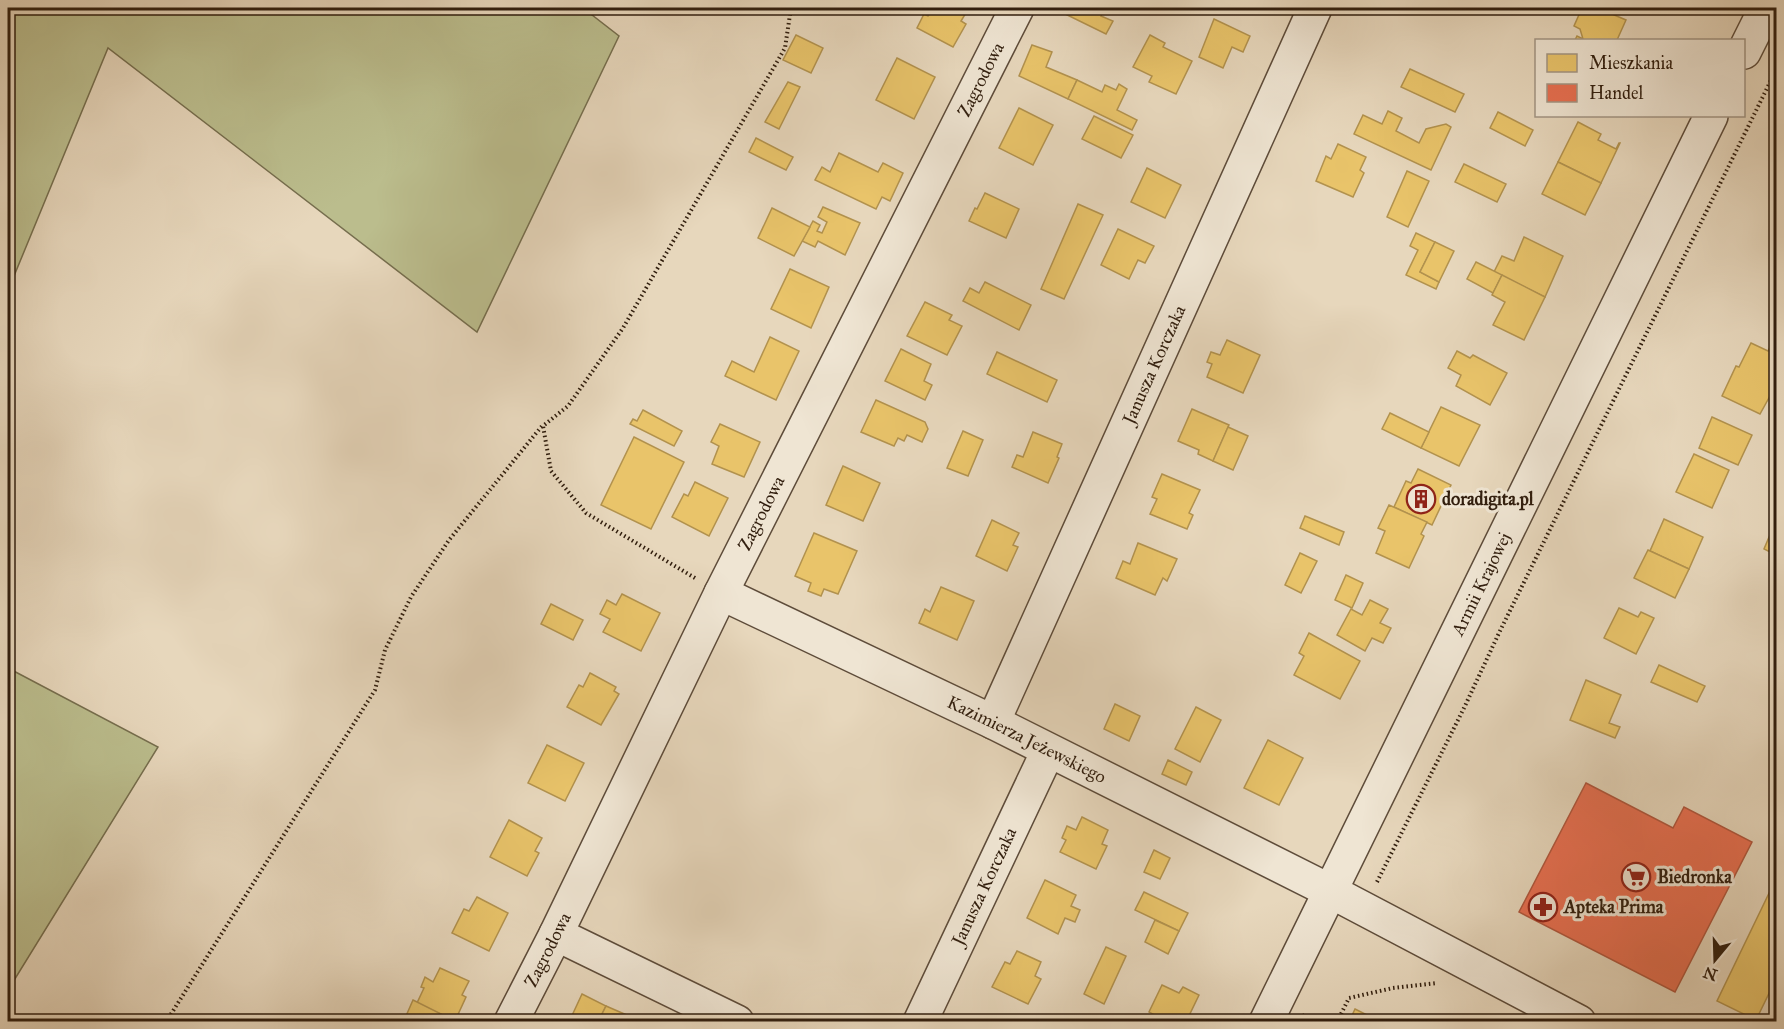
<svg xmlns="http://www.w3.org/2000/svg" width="1784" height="1029" font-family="'IM FELL Great Primer',serif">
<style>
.green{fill:#bbbd8d;stroke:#766e4e;stroke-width:1.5}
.homes{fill:#e9c46a;stroke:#b2924e;stroke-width:1.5}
.shops{fill:#e76f51;stroke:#b0573d;stroke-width:1.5}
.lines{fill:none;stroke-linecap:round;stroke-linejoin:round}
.minor-casing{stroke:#5e4c3a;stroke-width:36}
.path{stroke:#311e0e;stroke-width:4;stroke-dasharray:1.5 3;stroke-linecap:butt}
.minor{stroke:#efe5d3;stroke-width:33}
.labels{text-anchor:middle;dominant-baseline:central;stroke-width:6;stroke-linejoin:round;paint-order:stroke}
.street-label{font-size:18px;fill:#311e0e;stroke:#efe5d3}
.poi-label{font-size:18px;font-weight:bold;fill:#311e0e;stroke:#efe5d3;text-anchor:start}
</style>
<rect width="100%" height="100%" fill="#e7d7bc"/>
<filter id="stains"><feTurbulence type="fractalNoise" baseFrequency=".00333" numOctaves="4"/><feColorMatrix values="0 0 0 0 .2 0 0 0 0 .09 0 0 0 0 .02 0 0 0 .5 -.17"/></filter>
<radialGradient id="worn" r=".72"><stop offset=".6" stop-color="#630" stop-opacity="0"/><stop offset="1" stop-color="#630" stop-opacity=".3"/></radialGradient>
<g class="green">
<polygon points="15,8 583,8 619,36 477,332 108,48 14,276 8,318 8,30"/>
<polygon points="8,668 158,747 13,982 8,980"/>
</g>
<g class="homes">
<polygon points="933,8 969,8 961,21 966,24 953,47 917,28 924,14 928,16"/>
<polygon points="1056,8 1105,8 1101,16 1113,21 1106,34 1055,9"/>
<polygon points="1582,8 1598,8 1626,20 1617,40 1575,40 1577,36 1583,39 1580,29 1574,26"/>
<polygon points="1214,19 1250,36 1243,52 1232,47 1223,68 1199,57"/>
<polygon points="796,35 823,48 811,73 783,60"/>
<polygon points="1150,35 1165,43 1163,47 1192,61 1176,94 1149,82 1152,76 1133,67"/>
<polygon points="1032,45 1052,52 1046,67 1077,80 1068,99 1019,76"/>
<polygon points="897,58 935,77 914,119 876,100"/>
<polygon points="1410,69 1464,94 1455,112 1401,87"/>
<polygon points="1077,80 1102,92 1105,85 1116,90 1119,84 1127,89 1117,110 1137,120 1132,130 1068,99"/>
<polygon points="788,82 800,87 779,129 765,122"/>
<polygon points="1019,108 1053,125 1033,165 999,148"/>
<polygon points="1388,111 1402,118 1396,131 1419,143 1426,129 1446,124 1451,127 1431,170 1354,134 1363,115 1382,124"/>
<polygon points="1498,112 1533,130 1525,146 1490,128"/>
<polygon points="1094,116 1133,135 1121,158 1082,139"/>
<polygon points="1578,122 1601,134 1598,140 1616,149 1619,143 1620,143 1601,183 1558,162"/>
<polygon points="756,138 793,157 786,170 749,152"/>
<polygon points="1338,144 1366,157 1360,170 1364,173 1353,197 1316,181 1326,156 1331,159"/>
<polygon points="839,153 878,172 883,163 903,173 890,201 882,197 876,209 815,180 822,167 830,172"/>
<polygon points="1558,162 1601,183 1585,215 1542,194"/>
<polygon points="1464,164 1506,184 1497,202 1455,182"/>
<polygon points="1147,168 1181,185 1165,218 1131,202"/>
<polygon points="1407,171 1429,181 1408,227 1387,217"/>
<polygon points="985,193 1019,209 1006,238 969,221 975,208 977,209"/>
<polygon points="1078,204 1103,215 1064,299 1041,289"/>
<polygon points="823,207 860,223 845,255 818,241 815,247 802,241 813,221 820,225 817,231 822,233 827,222 818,217"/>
<polygon points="772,208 810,227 794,256 758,238"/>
<polygon points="1118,229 1154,246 1145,263 1138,260 1129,279 1101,265"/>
<polygon points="1416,233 1435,242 1420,272 1439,282 1436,289 1406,275 1418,250 1410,246"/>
<polygon points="1524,237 1563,256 1545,297 1494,272 1502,256 1514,261"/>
<polygon points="1435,242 1454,251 1439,282 1420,272"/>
<polygon points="1476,262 1502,275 1493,293 1467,279"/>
<polygon points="790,269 829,287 811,328 771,309"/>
<polygon points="1502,275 1545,297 1524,340 1493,325 1505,302 1492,295"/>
<polygon points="985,282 1031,305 1019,330 963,301 970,288 979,293"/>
<polygon points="925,302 952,315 949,320 962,326 947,355 907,336"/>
<polygon points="770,337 799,351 776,400 725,376 732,361 754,372"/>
<polygon points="1227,340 1260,355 1243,393 1207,377 1212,364 1207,362 1211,352 1220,355"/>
<polygon points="1751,343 1768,351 1771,345 1776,347 1776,388 1775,387 1760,414 1722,396 1736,366 1739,367"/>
<polygon points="901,349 931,364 924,381 932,385 925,400 885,381"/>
<polygon points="1457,351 1470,358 1473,355 1507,373 1490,405 1456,386 1461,375 1448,368"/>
<polygon points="997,352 1057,380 1047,402 987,374"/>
<polygon points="876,400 925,422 928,429 922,442 907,435 904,441 898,438 894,446 861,432"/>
<polygon points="1441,407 1480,425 1459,466 1421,448"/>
<polygon points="1192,409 1229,425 1213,461 1198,454 1199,450 1178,441"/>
<polygon points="643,410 682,431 674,446 630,424 633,419 637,421"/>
<polygon points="1390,413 1429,432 1421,448 1382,429"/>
<polygon points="1712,417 1752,435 1738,465 1699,448"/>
<polygon points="720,424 760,442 744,477 712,464 719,446 711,442"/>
<polygon points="1228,427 1248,436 1233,470 1213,461"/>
<polygon points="963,431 983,440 968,476 947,468"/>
<polygon points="1033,432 1062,444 1057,457 1059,458 1048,483 1012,467 1017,455 1023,457"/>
<polygon points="634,437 684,462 651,529 601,505"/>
<polygon points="1694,454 1729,470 1712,508 1676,492"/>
<polygon points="843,466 880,483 863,521 826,505"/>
<polygon points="1418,469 1451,485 1432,525 1394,507 1406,481 1411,483"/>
<polygon points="1162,474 1200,490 1189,513 1193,515 1187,529 1150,514 1157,499 1152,497"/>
<polygon points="695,482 728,498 709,536 672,517 684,494 688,496"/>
<polygon points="1389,505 1427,522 1421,534 1424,536 1409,568 1376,553 1385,531 1378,528"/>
<polygon points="1305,516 1344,532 1339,545 1300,528"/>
<polygon points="1664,519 1703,537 1689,569 1650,551"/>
<polygon points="992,520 1019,533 1013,545 1018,547 1007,571 976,556"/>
<polygon points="1772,530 1776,532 1776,555 1764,549"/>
<polygon points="814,533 857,551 838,594 824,589 821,596 808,591 811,583 795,576"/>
<polygon points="1138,543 1177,559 1167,581 1163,578 1155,595 1116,578 1123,561 1130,564"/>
<polygon points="1648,550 1689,569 1675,598 1634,578"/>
<polygon points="1300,553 1317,561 1301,593 1285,585"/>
<polygon points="1346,575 1363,583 1352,608 1335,600"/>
<polygon points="941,587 974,601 957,640 919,623 925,609 930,612"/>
<polygon points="622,594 660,613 641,651 603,632 610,619 600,614 607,600 616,605"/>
<polygon points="1370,600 1388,609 1380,623 1391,628 1383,643 1372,638 1365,651 1337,635 1351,609 1362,615"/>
<polygon points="551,604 583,620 573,640 541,624"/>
<polygon points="1619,608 1638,617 1641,612 1654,618 1636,654 1604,638"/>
<polygon points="1309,633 1360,661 1340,699 1294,675 1304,656 1299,653"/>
<polygon points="1659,665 1705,686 1697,702 1651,682"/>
<polygon points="590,673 616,687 614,691 619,694 601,725 567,707 579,685 583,687"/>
<polygon points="1586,680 1621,695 1609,723 1620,727 1615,738 1570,720"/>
<polygon points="1115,704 1140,716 1129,741 1104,729"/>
<polygon points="1196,707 1221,720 1200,762 1175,749"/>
<polygon points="1268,740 1303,758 1279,805 1244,788"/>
<polygon points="547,745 584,763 565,801 528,783"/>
<polygon points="1168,760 1192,772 1186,785 1162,774"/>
<polygon points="1082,817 1108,830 1102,844 1107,846 1096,869 1060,852 1066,840 1062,838 1067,826 1076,830"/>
<polygon points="509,820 542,838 535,851 539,853 527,876 490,857"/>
<polygon points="1154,850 1170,858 1160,879 1144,872"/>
<polygon points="1045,880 1076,895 1071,906 1080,910 1075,922 1065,918 1058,934 1027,918"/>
<polygon points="1772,887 1776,889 1776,979 1756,1020 1717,1001"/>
<polygon points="1144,892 1188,913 1179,931 1135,910"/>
<polygon points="477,897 508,913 489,951 452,933 464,909 469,911"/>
<polygon points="1155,920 1179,931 1168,954 1145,942"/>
<polygon points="1106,947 1126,956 1104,1004 1084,994"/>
<polygon points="1017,951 1041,962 1035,976 1041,979 1028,1004 992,987 1005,962 1010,964"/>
<polygon points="440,968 469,981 462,995 466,997 455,1021 417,1003 424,988 421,987 425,977 433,982"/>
<polygon points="1162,985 1179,993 1183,987 1199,995 1186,1022 1167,1022 1149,1012"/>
<polygon points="582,994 606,1006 598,1022 569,1022"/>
<polygon points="413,1000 455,1021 454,1022 417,1022 406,1016"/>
<polygon points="606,1006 629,1016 627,1022 598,1022"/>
<polygon points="1355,1009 1381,1022 1349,1022"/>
</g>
<polygon class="shops" points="1586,783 1673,828 1684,807 1752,842 1675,992 1519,912"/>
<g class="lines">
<g class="minor-casing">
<g id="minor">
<polyline points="1744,52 1766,8"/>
<path id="s1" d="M721 593 993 722 1330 891 1579 1022"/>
<path id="s2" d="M993 722 1315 8"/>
<polyline points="556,934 737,1022"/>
<path id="s3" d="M511 1022 556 934 721 593 1017 8"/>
<path id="s4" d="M920 1022 1048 751"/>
<path id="s5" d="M1266 1022 1711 116"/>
</g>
</g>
<g class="path">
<polyline points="695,578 586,513 551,471 543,426 568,406 623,328 785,48 791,8"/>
<polyline points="1377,882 1464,708 1499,633 1776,70"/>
<polyline points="1302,1015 1314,1022"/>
<polyline points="166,1022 375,690 385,650 411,597 449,540 542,426"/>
<polyline points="1337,1022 1349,998 1393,988 1437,983"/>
</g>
<use href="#minor" class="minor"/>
</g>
<defs>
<g id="building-ring" transform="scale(1.5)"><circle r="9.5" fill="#efe5d3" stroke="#8f2418" stroke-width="1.5"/><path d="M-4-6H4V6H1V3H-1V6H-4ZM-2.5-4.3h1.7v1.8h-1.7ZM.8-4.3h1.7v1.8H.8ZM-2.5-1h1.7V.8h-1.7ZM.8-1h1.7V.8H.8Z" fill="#8f2418"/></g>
<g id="supermarket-ring" transform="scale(1.5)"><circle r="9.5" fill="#efe5d3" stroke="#8f2418" stroke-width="1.5"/><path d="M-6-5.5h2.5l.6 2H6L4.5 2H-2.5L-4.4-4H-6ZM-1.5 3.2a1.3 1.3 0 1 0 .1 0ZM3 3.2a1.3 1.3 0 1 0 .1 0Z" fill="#8f2418"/></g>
<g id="pharmacy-ring" transform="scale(1.5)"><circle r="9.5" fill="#efe5d3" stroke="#8f2418" stroke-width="1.5"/><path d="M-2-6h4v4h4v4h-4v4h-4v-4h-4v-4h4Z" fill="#8f2418"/></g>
</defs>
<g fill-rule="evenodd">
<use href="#building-ring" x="1421" y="499"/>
<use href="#supermarket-ring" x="1636" y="877"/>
<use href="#pharmacy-ring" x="1543" y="907"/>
</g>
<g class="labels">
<g class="street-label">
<text stroke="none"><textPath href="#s3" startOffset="1053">Zagrodowa</textPath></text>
<text stroke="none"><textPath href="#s2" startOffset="392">Janusza Korczaka</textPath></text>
<text stroke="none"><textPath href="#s3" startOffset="567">Zagrodowa</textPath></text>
<text stroke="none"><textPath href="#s5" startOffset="488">Armii Krajowej</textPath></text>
<text stroke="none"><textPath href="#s1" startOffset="339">Kazimierza Jeżewskiego</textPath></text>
<text stroke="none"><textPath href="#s4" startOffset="150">Janusza Korczaka</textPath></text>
<text stroke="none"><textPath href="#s3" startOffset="81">Zagrodowa</textPath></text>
</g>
<g class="poi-label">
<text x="1442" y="499">doradigita.pl</text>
<text x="1657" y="877">Biedronka</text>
<text x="1564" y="907">Apteka Prima</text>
</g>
</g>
<rect width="1784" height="1029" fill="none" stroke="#e7d7bc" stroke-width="30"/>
<rect x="9" y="9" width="1766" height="1011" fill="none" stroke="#311e0e" stroke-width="3"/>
<rect x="15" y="15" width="1754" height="999" fill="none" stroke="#311e0e" stroke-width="1.5"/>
<rect x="1535" y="39" width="210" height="78" fill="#efe5d3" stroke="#a39584" stroke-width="1.5"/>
<rect x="1547" y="54" width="30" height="18" fill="#e9c46a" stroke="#a39584" stroke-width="1.5"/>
<text x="1589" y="69" font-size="18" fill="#311e0e">Mieszkania</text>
<rect x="1547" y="84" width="30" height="18" fill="#e76f51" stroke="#a39584" stroke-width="1.5"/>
<text x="1589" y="99" font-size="18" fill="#311e0e">Handel</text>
<g transform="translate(1715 960) rotate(199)" stroke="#efe5d3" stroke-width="4.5" paint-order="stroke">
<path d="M0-4.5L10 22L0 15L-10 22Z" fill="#311e0e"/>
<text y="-9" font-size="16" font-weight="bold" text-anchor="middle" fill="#311e0e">N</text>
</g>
<rect width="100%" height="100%" filter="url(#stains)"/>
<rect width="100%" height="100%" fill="url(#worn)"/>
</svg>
